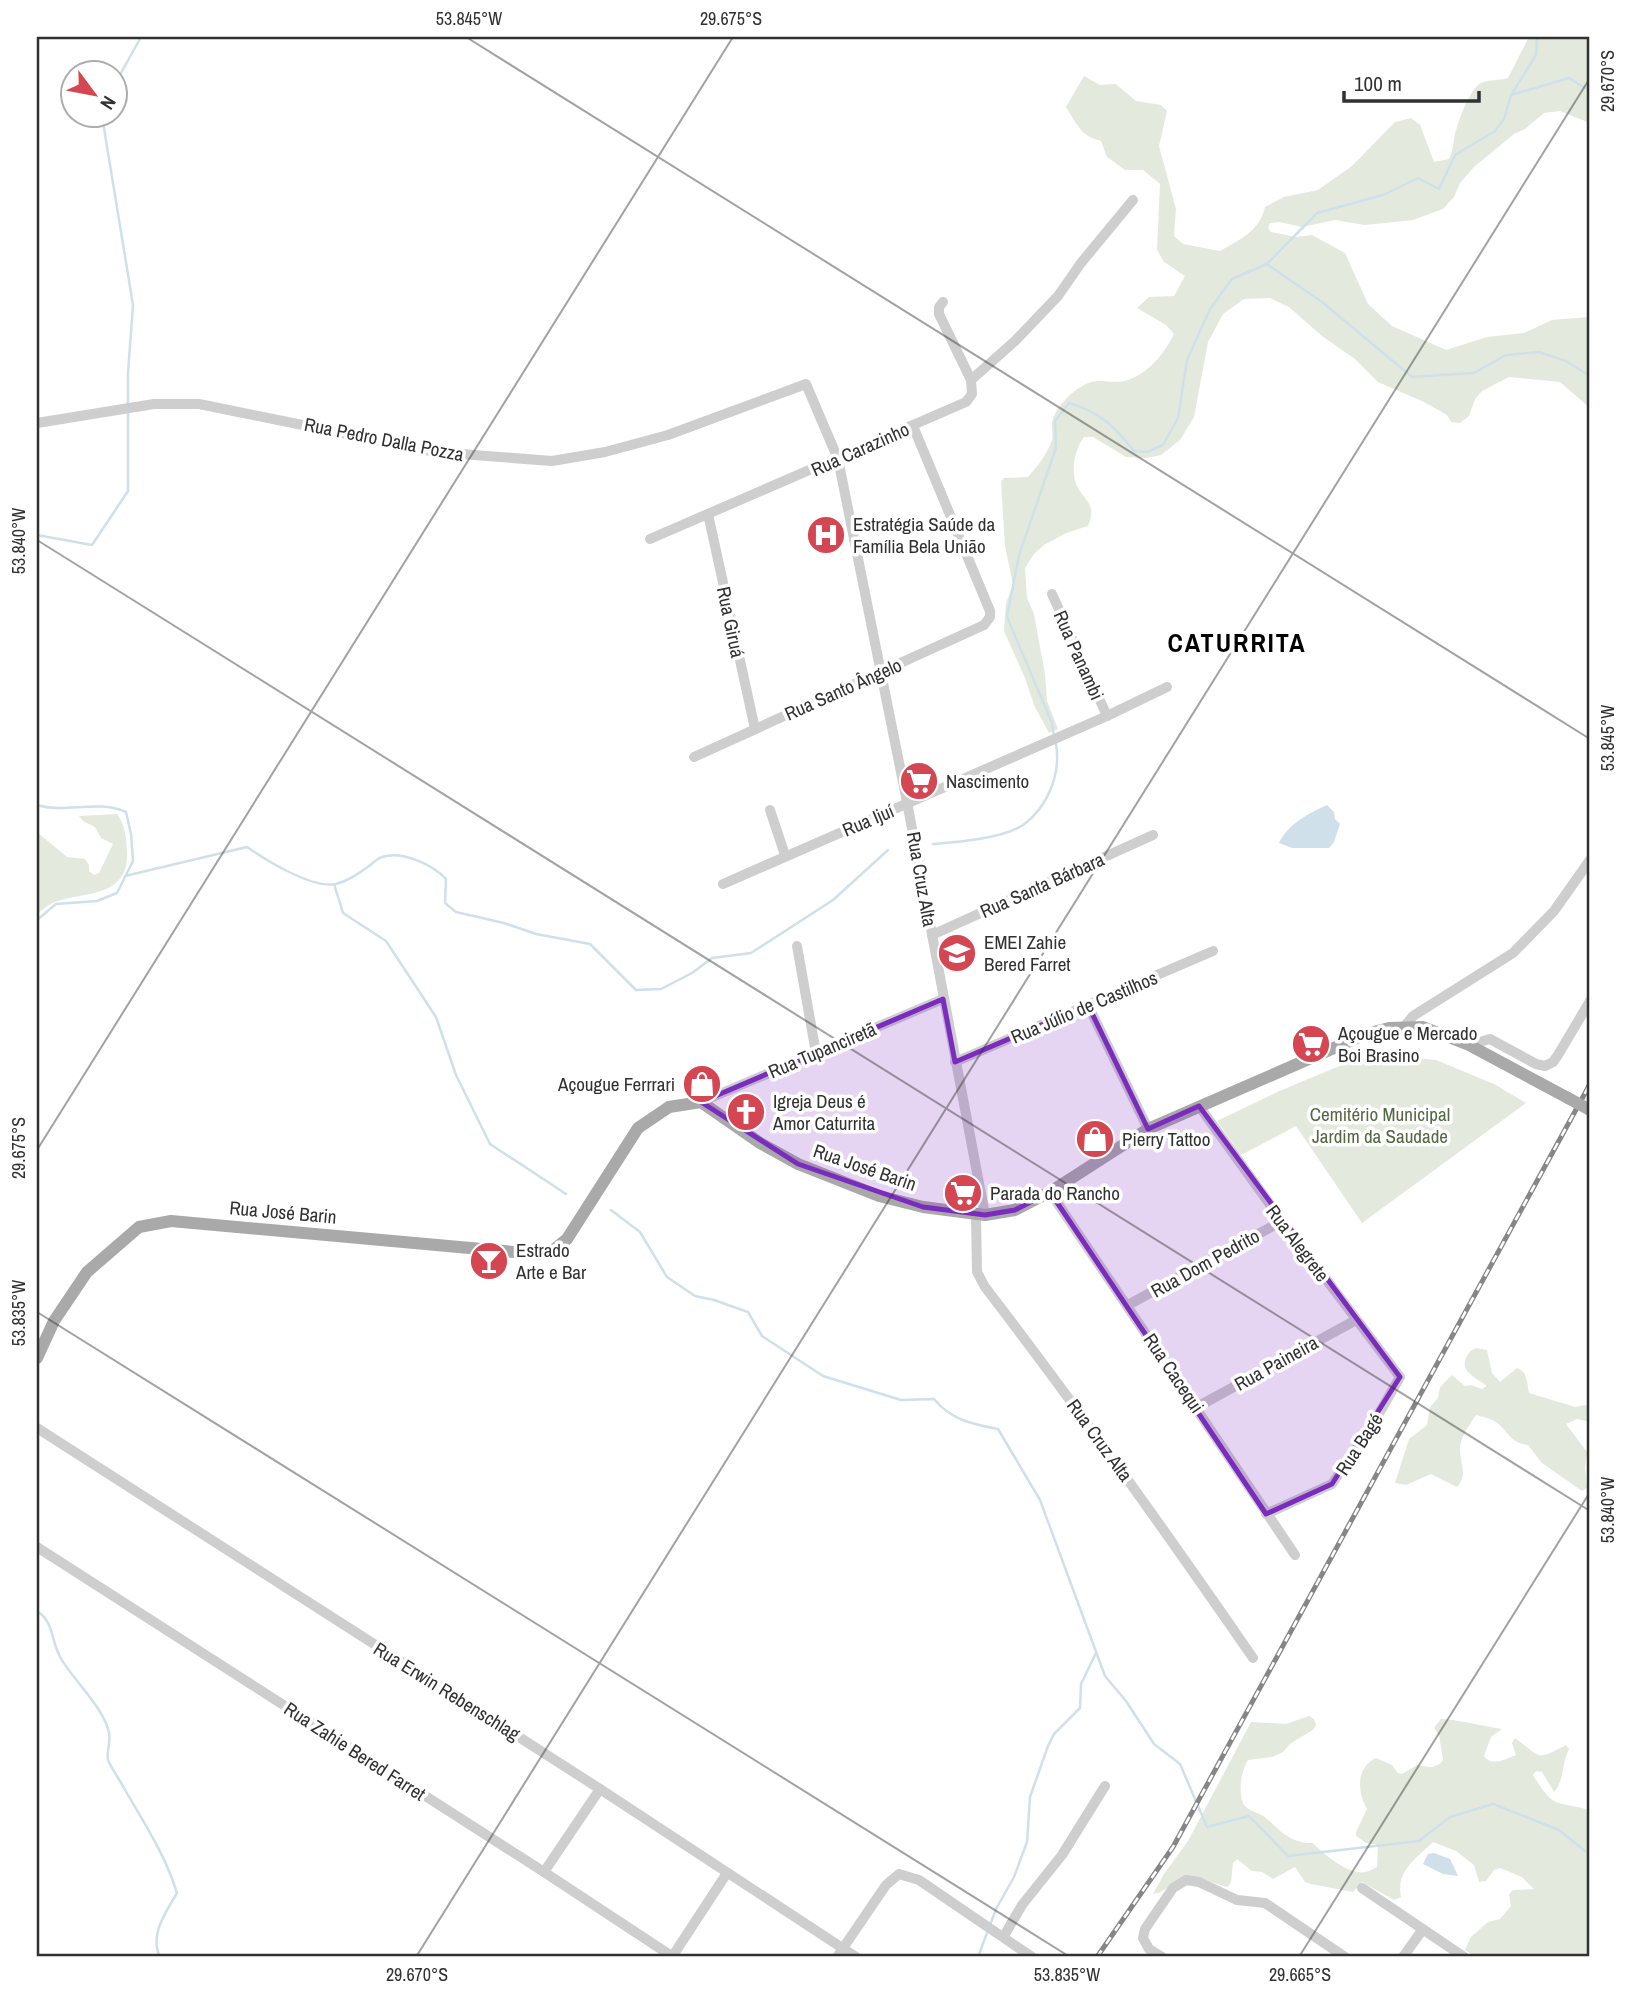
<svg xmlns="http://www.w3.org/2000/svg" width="1627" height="1994" font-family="'Archivo Narrow',sans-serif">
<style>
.green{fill:#e4e9de}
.water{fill:#cfe0ea}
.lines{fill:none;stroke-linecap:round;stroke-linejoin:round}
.stream{stroke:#cfe0ea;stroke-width:2.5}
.minor{stroke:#cecece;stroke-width:10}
.major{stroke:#a9a9a9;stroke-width:12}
.rail-casing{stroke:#868686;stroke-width:5}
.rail{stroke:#fff;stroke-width:2.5;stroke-dasharray:8;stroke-linecap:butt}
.major-bridge{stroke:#a9a9a9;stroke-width:12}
.marked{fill:#7b2cbf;fill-opacity:0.2;stroke:#7b2cbf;stroke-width:5;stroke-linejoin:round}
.ticks{fill:none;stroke:#313131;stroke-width:2;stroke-opacity:0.45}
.labels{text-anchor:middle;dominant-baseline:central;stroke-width:7;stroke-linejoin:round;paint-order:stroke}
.street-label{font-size:19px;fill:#313131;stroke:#fff}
.poi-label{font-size:19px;fill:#313131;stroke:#fff;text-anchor:start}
.park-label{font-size:19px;fill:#546942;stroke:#fff}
.district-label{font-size:26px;font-weight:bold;letter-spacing:2px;fill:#000;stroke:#fff}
.neatline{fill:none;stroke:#313131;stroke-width:2.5}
.ticks-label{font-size:18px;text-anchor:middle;fill:#313131}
</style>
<rect width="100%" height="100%" fill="#fff"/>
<g class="green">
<path d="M1529 37H1590V123L1560 111 1544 113 1525 129 1514 134 1474 167 1460 183 1454 197 1443 209 1413 220 1365 225 1335 220 1302 227 1279 222 1270 223 1268 228 1271 232 1296 237 1312 235 1345 253 1368 304 1392 326 1446 350 1487 337 1524 333 1552 320 1588 317 1590 319V408L1560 382 1509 377 1482 391 1475 399 1469 416 1460 423 1451 422 1447 415 1424 402 1378 382 1355 359 1322 336 1289 307 1270 298 1244 299 1223 314 1208 342 1194 417 1180 440 1161 455 1147 458 1126 457 1093 437H1084C1075 449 1070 471 1077 486 1086 503 1097 504 1088 526L1066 533 1044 545 1034 554 1025 568 1027 598 1034 614 1045 674 1047 701 1058 729 1049 733 1034 705 1025 678 1004 631 1006 603 1013 585 1005 546 1001 482 1004 478 1028 477C1038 466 1047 454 1052 440 1054 433 1050 426 1053 419 1057 406 1074 389 1086 384 1097 379 1107 382 1118 382 1143 380 1164 355 1174 334L1166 325 1137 308 1149 297 1174 296 1185 276 1164 262 1157 250 1160 184 1143 170H1125L1107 157 1101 141C1079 135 1078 125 1066 107L1084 76 1100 85 1116 84 1136 101 1161 105 1167 111 1159 146 1176 209 1174 236 1183 244 1220 251C1239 240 1260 231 1265 207L1284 197 1318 190 1352 166 1395 122 1411 118 1420 125 1434 162 1449 159C1454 149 1453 138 1457 127 1461 115 1470 89 1481 83 1489 79 1499 81 1508 78Z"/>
<path d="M117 814C125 825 126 836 127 850 130 899 84 891 55 902 49 904 42 910 37 914V832L67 857 85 859 89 865V871L94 875 99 873 113 844 101 838 95 827 83 821 79 816Z"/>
<polygon points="1371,1053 1436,1060 1494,1084 1526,1103 1362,1223 1296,1126 1241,1155 1217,1121 1277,1092"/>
<path d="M1476 1348 1487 1350 1492 1373 1500 1382 1517 1368C1528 1372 1527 1383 1529 1393L1575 1407 1586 1405 1590 1408V1422L1577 1419 1566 1424 1587 1452 1585 1467 1587 1488 1582 1491 1542 1463 1528 1445C1509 1442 1510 1433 1497 1423 1491 1418 1483 1417 1476 1415 1470 1424 1461 1436 1460 1447 1459 1462 1469 1474 1457 1487L1431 1474 1406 1485 1395 1483 1409 1439 1427 1425 1430 1407 1438 1398 1440 1387 1452 1375 1465 1386 1471 1385 1482 1389 1487 1386C1477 1378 1458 1372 1467 1356 1472 1349 1469 1352 1476 1348Z"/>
<path d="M1309 1716 1314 1719 1316 1725 1313 1730 1291 1743 1283 1752 1272 1757 1248 1760C1241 1771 1238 1790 1243 1803 1247 1812 1260 1812 1266 1818 1280 1831 1292 1844 1313 1843 1323 1854 1350 1876 1366 1872 1370 1871 1373 1869 1377 1867L1378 1845 1366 1843 1356 1836V1832L1367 1809C1357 1792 1356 1767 1376 1758L1392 1765 1398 1773 1402 1774 1417 1765C1427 1767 1436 1770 1443 1760L1439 1735 1434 1728 1441 1719C1461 1720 1481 1726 1502 1729L1491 1737 1484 1756C1492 1767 1505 1759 1516 1755L1512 1743 1515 1738C1542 1758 1536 1761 1566 1745L1569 1749C1562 1762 1564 1782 1554 1792L1542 1772 1536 1771 1533 1775C1538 1783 1544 1793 1551 1799 1559 1806 1579 1805 1590 1811V1957H1476L1465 1950 1471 1937 1488 1922 1500 1919 1511 1906 1509 1894 1513 1890 1534 1889 1522 1877 1500 1868 1494 1870 1486 1881 1479 1882 1474 1865 1456 1851 1433 1842C1415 1860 1396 1870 1401 1897L1394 1900 1362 1882 1353 1892 1311 1884 1305 1882 1295 1867 1273 1879 1262 1872 1252 1871 1237 1859 1233 1863 1231 1882 1228 1887C1212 1884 1195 1871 1178 1880 1169 1884 1164 1893 1153 1894L1164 1874 1188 1841 1251 1722 1286 1724Z"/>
</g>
<g class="water">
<path d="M1327 805 1334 812 1335 819 1340 824 1334 842 1329 848H1292L1279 843C1288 824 1309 813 1327 805Z"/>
<polygon points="1434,1853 1450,1859 1458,1876 1443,1874 1423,1864 1428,1854"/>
</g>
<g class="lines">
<g class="stream">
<polyline points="116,82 141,37"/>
<polyline points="1511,95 1569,78 1590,91"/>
<polyline points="1268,265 1322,302 1412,377 1474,373 1506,355 1539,352 1566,361 1590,376"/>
<polyline points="37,535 92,545 128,491 128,373 133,305 102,116"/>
<path d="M1054 737 1052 723 1007 617 1019 555 1056 448 1055 421 1069 403C1100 412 1114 426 1134 451L1147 452 1163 445 1178 418 1187 360 1210 309 1232 279 1267 264 1317 213 1383 195 1418 178 1439 189 1455 155 1495 131 1504 119 1511 95 1536 55 1537 37"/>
<path d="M37 805C66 814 97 799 126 812L131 834 133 861 117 893 97 901 56 904 37 920"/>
<path d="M933 844C957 842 1002 839 1023 825 1048 807 1061 774 1056 744"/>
<path d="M125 876 247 847C266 860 312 889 336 884 347 881 360 873 369 866 373 863 378 858 382 857 402 850 433 865 446 879L445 903 456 912 504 923 536 934 590 944 636 990 661 989 692 973 712 958 751 953 833 900 888 850"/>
<polyline points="334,884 343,913 386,941 436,1017 456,1075 490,1144 566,1194"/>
<path d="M611 1210 640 1232 667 1277 695 1296 714 1300 748 1312 762 1336 823 1376 901 1400 934 1399C951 1420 972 1424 998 1429L1040 1500 1105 1676 1126 1701 1154 1744 1180 1764 1207 1827 1249 1816 1288 1856 1419 1841 1450 1817 1493 1804 1559 1830 1590 1855"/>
<path d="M37 1611C54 1622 51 1640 60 1657 73 1680 105 1709 109 1733 111 1742 106 1752 108 1760 112 1769 119 1779 124 1788 144 1823 165 1854 177 1893 166 1912 149 1935 160 1957"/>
<polyline points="978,1957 996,1909 1014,1877 1027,1842 1030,1797 1048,1746 1054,1734 1080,1708 1081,1684 1096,1653"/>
</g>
<g class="minor">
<polyline points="971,380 1015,341 1058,296 1081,263 1133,200"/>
<polyline points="37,423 154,404 199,404 435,452 552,461 605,452 668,435 806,384 838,459 907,802 985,1215"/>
<polyline points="708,514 755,729"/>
<polyline points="650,539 966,402 972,394 971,380 939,314 939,307 943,302"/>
<polyline points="1052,594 1107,716"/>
<polyline points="694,757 984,625 990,617 990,611 913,426"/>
<polyline points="770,810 785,855"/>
<polyline points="723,884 1107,716 1167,687"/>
<polyline points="932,935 1153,835"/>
<polyline points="797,946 816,1053"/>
<polyline points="1088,1005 1148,1129"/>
<polyline points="1404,1027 1413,1016 1513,953 1554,911 1590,860"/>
<polyline points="1469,1045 1490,1039 1536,1064 1545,1066 1553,1062 1558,1055 1590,1001"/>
<polyline points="955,1062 1213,951"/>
<polyline points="701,1102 943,999"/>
<polyline points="1199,1106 1282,1221 1400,1377 1373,1424 1332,1484 1266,1514"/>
<polyline points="1050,1192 1295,1555"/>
<path d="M976 1215 977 1272 985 1287C1078 1408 1166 1532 1253 1658"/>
<polyline points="1128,1305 1282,1221"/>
<polyline points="1197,1407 1356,1320"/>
<polyline points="37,1428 600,1789 856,1957"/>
<polyline points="37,1547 544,1872 673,1957"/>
<polyline points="544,1872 600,1789"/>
<polyline points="1362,1888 1464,1957"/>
<polyline points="1004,1936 1022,1905 1062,1855 1105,1786"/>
<polyline points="672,1957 727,1873"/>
<polyline points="837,1957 886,1885 899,1874 919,1880 1032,1957"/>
<polyline points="1162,1957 1149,1949 1143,1938 1145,1929 1173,1888 1186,1880 1199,1882 1237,1900 1265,1903 1345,1957"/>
<polyline points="1403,1957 1423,1929"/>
</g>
<polyline class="major" points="37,1358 54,1321 87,1272 139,1227 171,1221 536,1254 551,1252 567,1239 638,1128 669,1107 701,1102 760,1143 798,1164 879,1196 923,1207 985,1215 1015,1210 1050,1192 1148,1129 1366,1034 1389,1028 1423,1027 1469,1045 1568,1098"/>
<g class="rail-casing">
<polyline id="rail" points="1097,1957 1173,1847 1590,1084"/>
</g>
<use href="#rail" class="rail"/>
<polyline class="major-bridge" points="1568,1098 1590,1110"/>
</g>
<path class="marked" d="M943 999 955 1062 1088 1005 1148 1129 1199 1106 1400 1377 1332 1484 1266 1514 1050 1192 1015 1210 985 1215 923 1207 798 1164 701 1102Z"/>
<path class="ticks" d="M466 37 1590 739M37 540 1590 1511M37 1150 733 37M37 1312 1070 1957M416 1957 1590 78M1299 1957 1590 1492"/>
<defs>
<g id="hospital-disc" transform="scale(2.0125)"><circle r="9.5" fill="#d44752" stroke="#fff"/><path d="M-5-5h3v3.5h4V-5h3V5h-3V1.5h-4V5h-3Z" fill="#fff"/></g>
<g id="supermarket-disc" transform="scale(2.0125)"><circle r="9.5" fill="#d44752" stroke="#fff"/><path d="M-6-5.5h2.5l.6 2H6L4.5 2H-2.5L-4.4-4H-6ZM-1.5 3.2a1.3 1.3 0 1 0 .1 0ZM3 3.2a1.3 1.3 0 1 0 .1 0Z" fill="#fff"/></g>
<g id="school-disc" transform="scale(2.0125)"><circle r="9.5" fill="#d44752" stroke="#fff"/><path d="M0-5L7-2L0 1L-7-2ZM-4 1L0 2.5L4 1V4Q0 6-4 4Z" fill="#fff"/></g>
<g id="shop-disc" transform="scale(2.0125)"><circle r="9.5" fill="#d44752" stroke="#fff"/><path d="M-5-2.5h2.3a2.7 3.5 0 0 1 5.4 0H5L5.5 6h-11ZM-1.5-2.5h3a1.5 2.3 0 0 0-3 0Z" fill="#fff"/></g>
<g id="church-disc" transform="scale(2.0125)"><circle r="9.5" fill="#d44752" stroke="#fff"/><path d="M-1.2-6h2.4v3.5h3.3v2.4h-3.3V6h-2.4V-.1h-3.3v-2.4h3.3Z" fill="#fff"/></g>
<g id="bar-disc" transform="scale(2.0125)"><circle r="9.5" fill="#d44752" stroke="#fff"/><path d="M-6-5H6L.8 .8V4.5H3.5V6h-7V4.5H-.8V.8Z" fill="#fff"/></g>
</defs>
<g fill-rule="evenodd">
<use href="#hospital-disc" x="826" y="535"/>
<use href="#supermarket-disc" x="919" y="781"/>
<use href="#school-disc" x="957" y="953"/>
<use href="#supermarket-disc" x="1311" y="1044"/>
<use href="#shop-disc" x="702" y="1084"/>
<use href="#church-disc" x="746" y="1112"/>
<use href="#shop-disc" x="1095" y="1139"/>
<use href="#supermarket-disc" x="963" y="1193"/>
<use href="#bar-disc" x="489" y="1261"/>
</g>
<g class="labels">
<g class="street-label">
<text transform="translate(384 439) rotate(11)">Rua Pedro Dalla Pozza</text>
<text transform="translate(860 449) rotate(-24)">Rua Carazinho</text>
<text transform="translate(731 622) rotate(78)">Rua Giruá</text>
<text transform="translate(1079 655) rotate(66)">Rua Panambi</text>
<text transform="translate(843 689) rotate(-24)">Rua Santo Ângelo</text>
<text transform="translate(868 820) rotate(-23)">Rua Ijuí</text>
<text transform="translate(922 879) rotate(80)">Rua Cruz Alta</text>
<text transform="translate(1042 885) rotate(-24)">Rua Santa Bárbara</text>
<text transform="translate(1084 1007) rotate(-23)">Rua Júlio de Castilhos</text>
<text transform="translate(822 1050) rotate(-23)">Rua Tupanciretã</text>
<text transform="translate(865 1167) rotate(19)">Rua José Barin</text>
<text transform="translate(283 1212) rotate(5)">Rua José Barin</text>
<text transform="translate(1298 1243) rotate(53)">Rua Alegrete</text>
<text transform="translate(1205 1263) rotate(-29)">Rua Dom Pedrito</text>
<text transform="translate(1276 1363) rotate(-29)">Rua Paineira</text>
<text transform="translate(1174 1373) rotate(56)">Rua Cacequi</text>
<text transform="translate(1100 1440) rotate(54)">Rua Cruz Alta</text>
<text transform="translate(1359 1444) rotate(-57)">Rua Bagé</text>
<text transform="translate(447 1691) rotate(32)">Rua Erwin Rebenschlag</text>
<text transform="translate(355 1751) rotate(33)">Rua Zahie Bered Farret</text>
</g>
<g class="poi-label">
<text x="853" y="524">Estratégia Saúde da<tspan x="853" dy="22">Família Bela União</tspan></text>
<text x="946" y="781">Nascimento</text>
<text x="984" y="942">EMEI Zahie<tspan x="984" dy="22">Bered Farret</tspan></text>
<text x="1338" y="1033">Açougue e Mercado<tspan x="1338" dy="22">Boi Brasino</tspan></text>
<text x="675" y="1084" text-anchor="end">Açougue Ferrrari</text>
<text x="773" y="1101">Igreja Deus é<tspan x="773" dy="22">Amor Caturrita</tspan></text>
<text x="1122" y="1139">Pierry Tattoo</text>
<text x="990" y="1193">Parada do Rancho</text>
<text x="516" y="1250">Estrado<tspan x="516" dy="22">Arte e Bar</tspan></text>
</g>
<g class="park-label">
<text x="1380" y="1114">Cemitério Municipal<tspan x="1380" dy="22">Jardim da Saudade</tspan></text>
</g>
<g class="district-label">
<text x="1237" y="642">CATURRITA</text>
</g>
</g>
<rect width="1627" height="1994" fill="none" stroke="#ffffff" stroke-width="77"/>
<g transform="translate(94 94) rotate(122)"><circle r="33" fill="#ffffff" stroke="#adadad" stroke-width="2"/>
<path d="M0-5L12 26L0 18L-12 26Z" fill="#d44752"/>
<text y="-10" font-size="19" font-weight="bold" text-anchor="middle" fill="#313131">N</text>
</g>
<path d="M1344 91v10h135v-10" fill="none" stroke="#313131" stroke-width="3.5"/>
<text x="1354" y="91" font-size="21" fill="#313131" stroke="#ffffff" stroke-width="5" paint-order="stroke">100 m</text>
<rect x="38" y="38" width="1550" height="1917" class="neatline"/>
<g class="ticks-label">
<text x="469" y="25">53.845°W</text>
<text x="731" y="25">29.675°S</text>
<text transform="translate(1608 81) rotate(-90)" y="6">29.670°S</text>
<text transform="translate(19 541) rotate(-90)" y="6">53.840°W</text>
<text transform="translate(1608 738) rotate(-90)" y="6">53.845°W</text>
<text transform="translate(19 1148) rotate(-90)" y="6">29.675°S</text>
<text transform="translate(19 1313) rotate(-90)" y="6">53.835°W</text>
<text transform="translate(1608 1510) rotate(-90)" y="6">53.840°W</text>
<text x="417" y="1981">29.670°S</text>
<text x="1067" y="1981">53.835°W</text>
<text x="1300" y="1981">29.665°S</text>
</g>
</svg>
